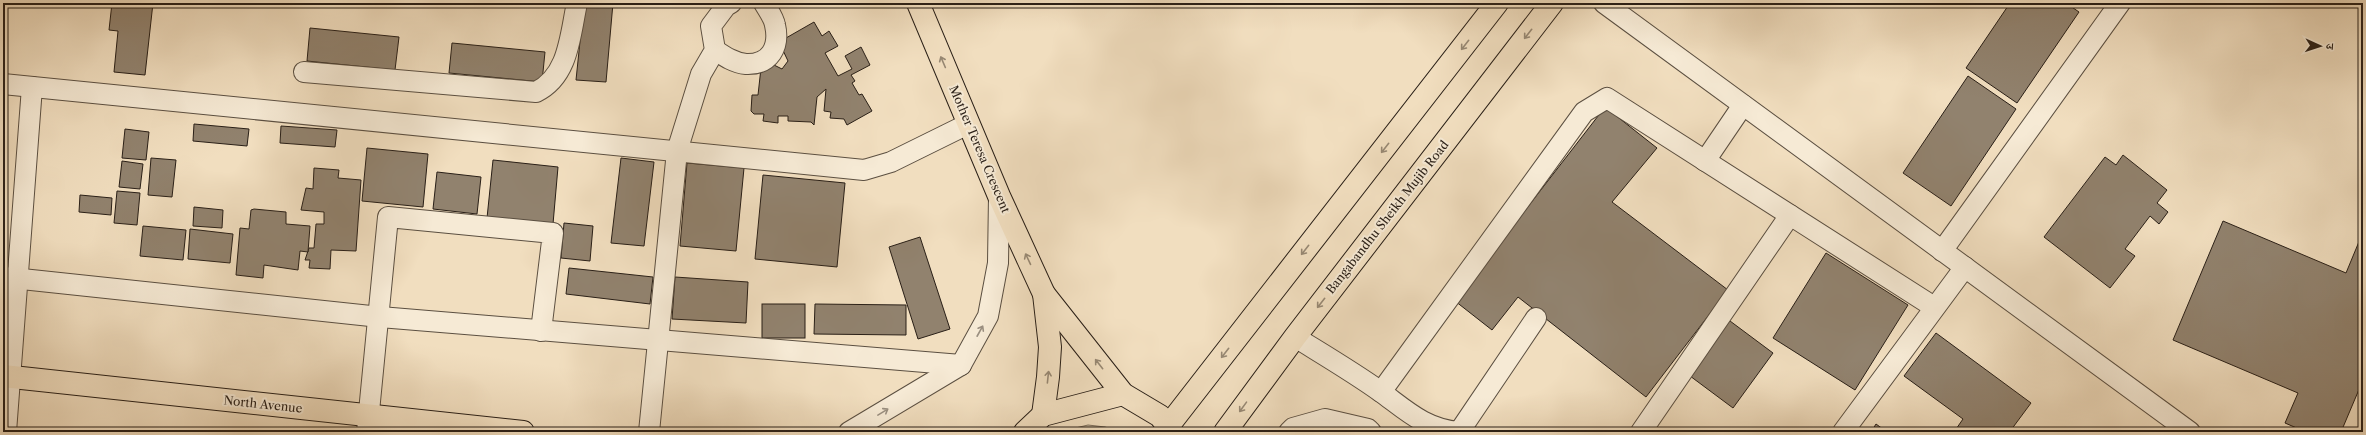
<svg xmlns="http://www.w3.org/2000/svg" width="2366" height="435" font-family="'Libre Caslon Text','Noto Serif Devanagari',serif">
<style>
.green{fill:#cfbea2;stroke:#7c6e5c}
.building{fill:#91826e;stroke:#291f17}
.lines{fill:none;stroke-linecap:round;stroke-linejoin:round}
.minor-casing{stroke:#5b4f41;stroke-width:22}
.major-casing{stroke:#291f17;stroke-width:24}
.minor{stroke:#f6ead5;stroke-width:20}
.major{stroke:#f1debf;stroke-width:22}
.oneway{stroke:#978873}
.oneway2{stroke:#9a8f80}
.labels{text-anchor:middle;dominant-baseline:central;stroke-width:4;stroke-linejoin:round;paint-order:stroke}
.street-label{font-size:12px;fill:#291f17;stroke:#f6ead5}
</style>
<rect width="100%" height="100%" fill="#f1debf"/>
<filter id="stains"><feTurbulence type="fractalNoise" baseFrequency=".005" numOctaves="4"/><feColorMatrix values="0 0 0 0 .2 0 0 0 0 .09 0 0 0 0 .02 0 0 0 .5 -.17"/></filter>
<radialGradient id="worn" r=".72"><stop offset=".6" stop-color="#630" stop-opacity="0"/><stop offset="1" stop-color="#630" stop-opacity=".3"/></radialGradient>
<polygon class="green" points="1088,425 1105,427 1122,432 1059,432"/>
<g class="building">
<polygon points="112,3 153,3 145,75 114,72 118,31 109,30"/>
<polygon points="584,3 613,3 606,82 576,80"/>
<polygon points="2010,3 2066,3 2079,12 2017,103 1966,68"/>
<polygon points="814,22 822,36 829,31 838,46 825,53 838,76 852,69 845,56 861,47 870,65 851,75 855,81 852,83 859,95 862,94 872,111 847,125 844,119 830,118 831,112 824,111 826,89 817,97 814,125 811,122 788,121 788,116 778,116 778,123 763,121 764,114 754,114 751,111 752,95 758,95 761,68 774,65 782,69 788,61 779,42"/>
<polygon points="310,28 399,37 395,70 307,61"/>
<polygon points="452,43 545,52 542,82 449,73"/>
<polygon points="1968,76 2016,109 1951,206 1903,173"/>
<polygon points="1605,107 1657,148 1612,202 1728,290 1646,397 1518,297 1492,330 1455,301"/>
<polygon points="194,124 249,129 247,146 193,141"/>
<polygon points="281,126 337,130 335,147 280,143"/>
<polygon points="125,129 149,132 146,160 122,158"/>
<polygon points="367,148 428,154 423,207 362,201"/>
<polygon points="2123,155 2167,190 2157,203 2168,212 2159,224 2150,216 2125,249 2135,256 2110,288 2044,237 2105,157 2116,165"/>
<polygon points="151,158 176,160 172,197 148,195"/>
<polygon points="621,158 654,162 644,246 611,243"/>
<polygon points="493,160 558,167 553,224 487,218"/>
<polygon points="122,161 143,164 140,189 119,187"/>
<polygon points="687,163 744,168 736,251 680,246"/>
<polygon points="314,168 339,170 338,178 361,180 356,251 331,250 330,269 309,268 310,260 305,260 309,248 314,248 316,224 324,224 324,212 301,210 306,188 313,189"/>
<polygon points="437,172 481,177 477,214 433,209"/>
<polygon points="763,175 845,183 837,267 755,259"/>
<polygon points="117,191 140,193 137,225 114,223"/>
<polygon points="80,195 112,198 111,215 79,212"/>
<polygon points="194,207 223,210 222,228 193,226"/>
<polygon points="254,209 286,212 286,224 310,226 308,252 300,251 298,270 264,265 263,278 236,275 240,228 249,229 251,210"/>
<polygon points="2223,221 2346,273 2363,232 2363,380 2341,432 2306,432 2285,423 2298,393 2173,340"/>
<polygon points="564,223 593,226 590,261 561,258"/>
<polygon points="143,226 186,230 183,260 140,256"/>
<polygon points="190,229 233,234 230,263 188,259"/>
<polygon points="920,237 950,329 918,339 889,247"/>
<polygon points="1826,253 1908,305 1855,390 1773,338"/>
<polygon points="569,268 653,277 650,304 566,294"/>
<polygon points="675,277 748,282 746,323 672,319"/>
<rect x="762" y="304" width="43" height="34"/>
<polygon points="815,304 906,305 906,335 814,334"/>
<polygon points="1726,318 1773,353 1733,408 1686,373"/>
<polygon points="1936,333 2031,403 2011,430 2014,432 1954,432 1963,419 1904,376"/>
<polygon points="1876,424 1887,432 1871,432"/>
</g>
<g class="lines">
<g class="minor-casing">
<g id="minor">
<polyline points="1604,3 2190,432"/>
<path d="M715 50C724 56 734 63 746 64 770 65 780 47 775 25 774 18 768 10 764 3"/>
<path d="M304 72 536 92C569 76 570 35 577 3"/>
<polyline points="3,84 864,170 891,162 968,124"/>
<polyline points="1705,161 1743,105"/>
<polyline points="1942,251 2120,3"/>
<polyline points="3,277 380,317 961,365"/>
<path d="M1295 337C1324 355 1353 372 1381 392 1407 411 1425 429 1459 432"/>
<polyline points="1381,392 1584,112 1607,98 1934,307"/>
<polyline points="6,432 32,87"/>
<polyline points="367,432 388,217 553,233 541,331"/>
<polyline points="649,432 677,151 701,74 715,50 711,26 726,6 731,3"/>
<polyline points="849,432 961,365 988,316 998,263 999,196"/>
<polyline points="1289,432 1293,428 1325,419 1368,429 1371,432"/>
<polyline points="1459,432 1536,318"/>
<polyline points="1641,432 1790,215"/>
<polyline points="1843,432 1965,267"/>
</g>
</g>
<g class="major-casing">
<g id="major">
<polyline points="918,3 999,196 1044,294 1123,394 1160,416 1172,432"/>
<polyline points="3,376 523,432"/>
<polyline points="1043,415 1048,377 1050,347 1044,294"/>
<polyline points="1169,425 1497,3"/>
<polyline points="1025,432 1043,415 1123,394"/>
<polyline points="1225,432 1295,337 1552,3"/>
</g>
</g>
<use href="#minor" class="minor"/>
<use href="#major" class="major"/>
</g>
<defs><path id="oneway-shaft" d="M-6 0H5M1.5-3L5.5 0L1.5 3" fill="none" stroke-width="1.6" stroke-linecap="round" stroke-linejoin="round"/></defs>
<g class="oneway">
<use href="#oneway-shaft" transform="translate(1528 34) rotate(128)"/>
<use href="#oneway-shaft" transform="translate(1465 45) rotate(128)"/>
<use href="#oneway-shaft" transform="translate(943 62) rotate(-113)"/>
<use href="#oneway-shaft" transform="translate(1385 148) rotate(128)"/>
<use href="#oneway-shaft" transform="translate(1305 250) rotate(128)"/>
<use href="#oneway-shaft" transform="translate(1028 259) rotate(-115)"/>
<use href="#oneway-shaft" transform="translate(1321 303) rotate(128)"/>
<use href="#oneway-shaft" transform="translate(1225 353) rotate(128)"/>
<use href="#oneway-shaft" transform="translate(1099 364) rotate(-128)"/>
<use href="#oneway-shaft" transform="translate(1048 377) rotate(-84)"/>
<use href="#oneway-shaft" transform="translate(1243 407) rotate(126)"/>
</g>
<g class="oneway2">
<use href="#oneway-shaft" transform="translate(980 331) rotate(-61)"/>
<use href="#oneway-shaft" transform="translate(883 412) rotate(-31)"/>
</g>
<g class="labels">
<g class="street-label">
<text transform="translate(980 149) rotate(67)">Mother Teresa Crescent</text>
<text transform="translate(1387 217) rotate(-52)">Bangabandhu Sheikh Mujib Road</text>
<text transform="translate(263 404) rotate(6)">North Avenue</text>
</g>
</g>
<rect width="2366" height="435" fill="none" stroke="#f1debf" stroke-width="16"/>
<rect x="4" y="4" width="2358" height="427" fill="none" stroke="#291f17" stroke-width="2"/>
<rect x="8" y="8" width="2350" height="419" fill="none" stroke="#291f17"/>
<g transform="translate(2320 46) rotate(93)" stroke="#f6ead5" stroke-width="3" paint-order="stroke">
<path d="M0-3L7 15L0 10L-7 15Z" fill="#291f17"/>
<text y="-6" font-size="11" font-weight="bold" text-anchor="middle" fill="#291f17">उ</text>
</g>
<rect width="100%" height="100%" filter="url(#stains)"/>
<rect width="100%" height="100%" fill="url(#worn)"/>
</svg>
